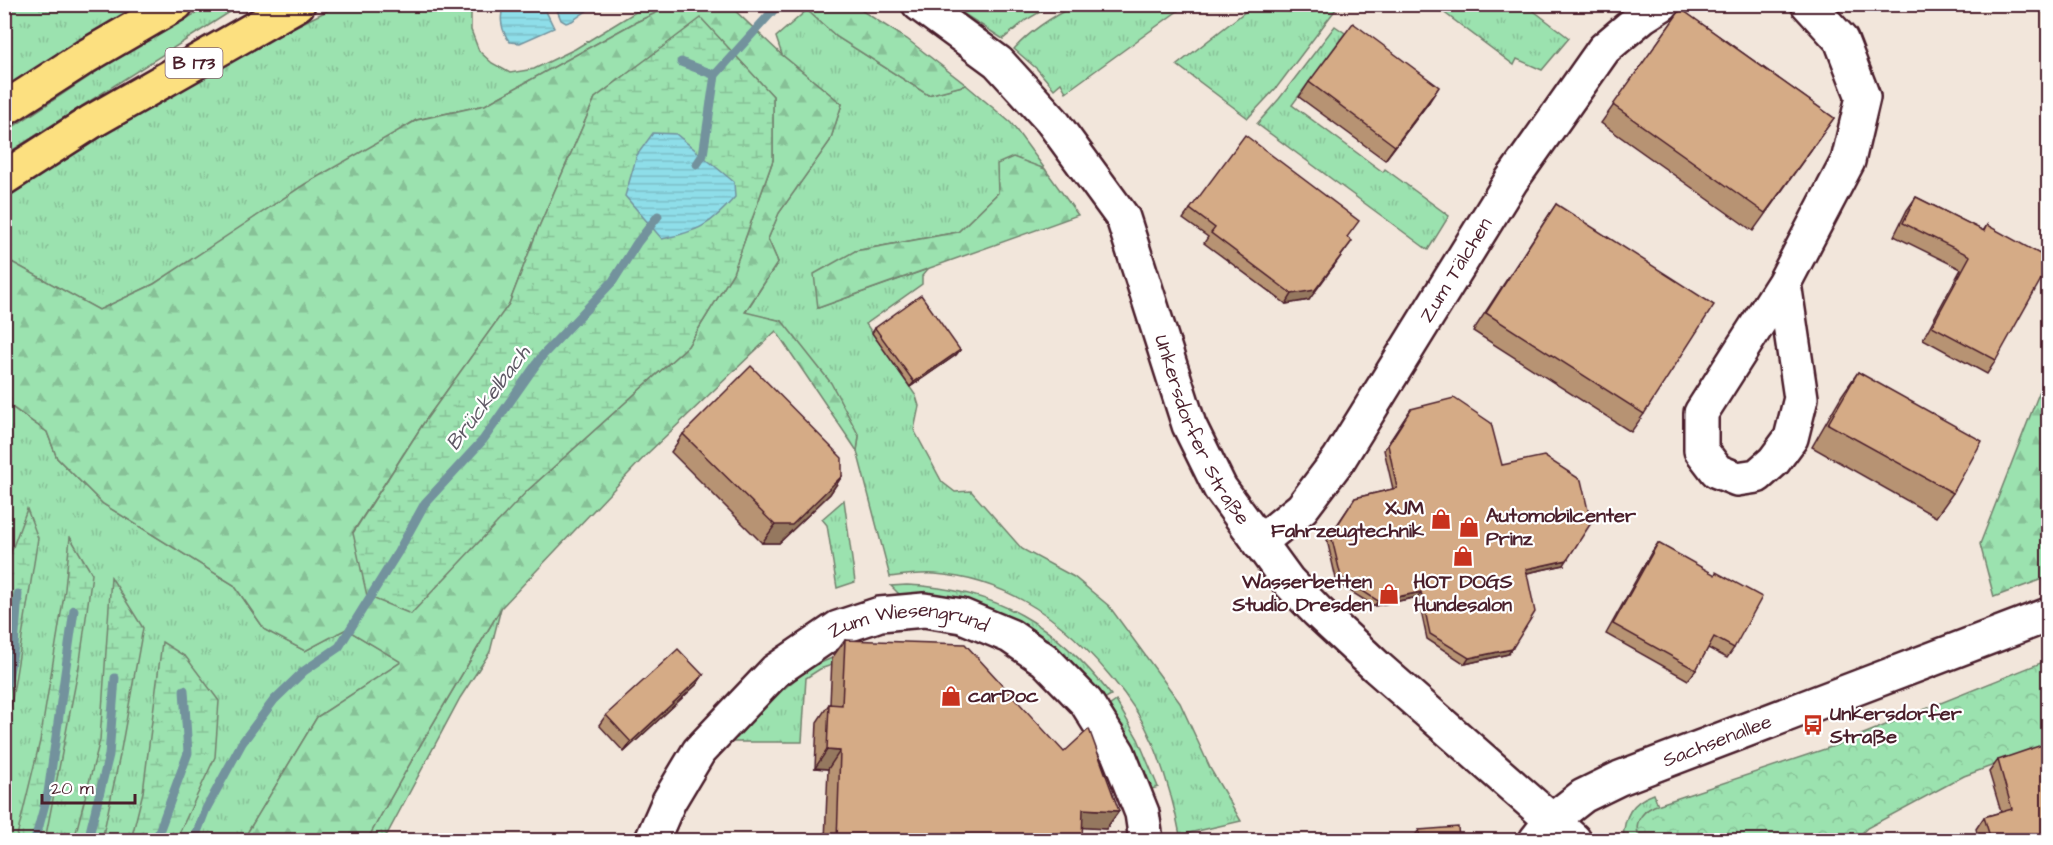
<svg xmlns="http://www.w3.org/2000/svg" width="2053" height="845" font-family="'Architects Daughter',sans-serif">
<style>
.grass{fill:url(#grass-tufts);stroke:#72806d;stroke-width:1.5}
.forest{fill:url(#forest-firs);stroke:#72806d;stroke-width:1.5;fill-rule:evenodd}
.wetland{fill:url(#wetland-marsh);stroke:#72806d;stroke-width:1.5}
.park{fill:url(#park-crowns);stroke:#72806d;stroke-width:1.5}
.water{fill:url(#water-rules);stroke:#73929d;stroke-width:1.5}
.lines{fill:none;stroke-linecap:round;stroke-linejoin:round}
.stream{stroke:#73929d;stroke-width:9}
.minor-casing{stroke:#4a1f2b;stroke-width:38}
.major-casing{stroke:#4a1f2b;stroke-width:38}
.minor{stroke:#fff;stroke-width:33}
.major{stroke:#fce080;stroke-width:33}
.wall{fill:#b79373;stroke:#4a1f2b;stroke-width:1.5}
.shaded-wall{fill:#95785e;stroke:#4a1f2b;stroke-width:1.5}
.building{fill:#d5ab86;stroke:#4a1f2b;stroke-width:1.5}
.labels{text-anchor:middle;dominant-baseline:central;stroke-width:4.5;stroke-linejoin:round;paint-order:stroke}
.shield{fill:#fff;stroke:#80626b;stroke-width:1.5}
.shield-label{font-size:18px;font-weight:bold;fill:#4a1f2b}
.street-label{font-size:20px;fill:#4a1f2b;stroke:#fff}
.poi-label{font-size:20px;font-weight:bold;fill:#4a1f2b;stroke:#fff;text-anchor:start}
.water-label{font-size:21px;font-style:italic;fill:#5e5864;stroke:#fff}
</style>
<defs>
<pattern id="grass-tufts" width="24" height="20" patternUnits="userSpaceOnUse" patternTransform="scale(1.5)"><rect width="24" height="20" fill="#9be2af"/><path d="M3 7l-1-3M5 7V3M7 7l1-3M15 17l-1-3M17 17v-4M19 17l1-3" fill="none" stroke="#87c197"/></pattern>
<pattern id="forest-firs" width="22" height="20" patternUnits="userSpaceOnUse" patternTransform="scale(1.5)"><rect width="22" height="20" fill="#9be2af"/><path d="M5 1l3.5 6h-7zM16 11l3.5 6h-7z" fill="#87c197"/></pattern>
<pattern id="wetland-marsh" width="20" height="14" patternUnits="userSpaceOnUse" patternTransform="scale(1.5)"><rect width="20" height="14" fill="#9be2af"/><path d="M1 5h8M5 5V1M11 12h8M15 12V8" fill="none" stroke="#87c197"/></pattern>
<pattern id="park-crowns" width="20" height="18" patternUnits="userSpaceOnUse" patternTransform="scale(1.5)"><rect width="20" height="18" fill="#9be2af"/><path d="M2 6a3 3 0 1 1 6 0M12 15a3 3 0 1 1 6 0" fill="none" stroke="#87c197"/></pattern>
<pattern id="water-rules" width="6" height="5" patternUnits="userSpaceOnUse" patternTransform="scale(1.5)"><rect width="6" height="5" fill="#8edee9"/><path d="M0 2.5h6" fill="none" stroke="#7cbec8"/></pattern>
</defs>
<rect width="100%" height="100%" fill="#f2e6db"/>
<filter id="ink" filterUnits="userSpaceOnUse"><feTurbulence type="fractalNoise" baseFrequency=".0167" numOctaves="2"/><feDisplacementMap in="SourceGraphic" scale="12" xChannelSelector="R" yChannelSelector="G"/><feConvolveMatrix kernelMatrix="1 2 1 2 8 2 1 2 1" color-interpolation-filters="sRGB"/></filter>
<g filter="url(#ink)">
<g class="grass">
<polygon points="1255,4 1339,5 1277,87 1248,118 1177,65"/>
<polygon points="4,5 5,4 139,5 58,53 5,89"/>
<polygon points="210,5 241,5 5,155 5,132 114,60"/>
<path d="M339 5H471V30L479 51 492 63 510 73 534 69 575 49 647 5H673L632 24 485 105 416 120 154 284 99 310 11 262 5 266V197C111 125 224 60 339 5Z"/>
<polygon points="950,5 1052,5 1026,20 1003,39"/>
<path d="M1076 5V4L1186 5 1066 92 1061 83 1054 89 1037 69 1014 49C1032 29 1053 16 1076 5Z"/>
<polygon points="1434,5 1526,5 1569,38 1542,70 1517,59 1514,65"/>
<path d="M807 10 837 37 928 95 966 85 1011 123 1045 169 1013 158 998 193 958 232 855 251 818 308 928 269 922 276V284L866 324 916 396 919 406 914 430 942 482 955 492 971 491 1022 549 1074 577 1109 606 1180 703 1211 770 1241 821 1180 835C1174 803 1165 773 1153 743 1143 719 1128 697 1111 677 1066 622 1009 579 935 574 920 573 905 575 890 577L857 451 859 436 782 321 745 313 778 262 768 239 779 213 830 141 842 104 782 55 776 37Z"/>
<polygon points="1335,26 1345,33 1292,105 1383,172 1385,169 1449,216 1428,250 1257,124 1279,99"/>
<polygon points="4,402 47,432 57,458 103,504 234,585 265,630 305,651 346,629 402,662 317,717 243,840 5,840"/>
<polygon points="844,500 855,582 837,588 827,525 822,519"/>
<path d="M907 585C997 589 1056 625 1111 695L1104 699C1054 633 984 590 899 594L891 586Z"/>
<polygon points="501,608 490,652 460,698 384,840 367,840 421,744"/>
<path d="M832 658V665L820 669 806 678 802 742H731L734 735 737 738C765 708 794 672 832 658Z"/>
<polygon points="1116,701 1138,739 1158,787 1149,790 1131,743 1109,706"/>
<path d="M1654 794 1658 805 1645 811 1639 838 1641 840H1623C1624 816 1631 802 1654 794Z"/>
</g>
<g class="forest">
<polygon points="813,4 853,5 907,39 966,85 928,95 837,37 807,10"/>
<path d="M673 5H729L782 55 842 104 830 141 779 213 768 239 778 262 745 312 782 321 831 383 859 436 857 451 776 331 648 453 501 608 421 744 367 840H243L317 717 401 662 346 629 305 651 265 630 234 585 103 504 57 458 47 432 5 402 4 267 10 261 99 310 154 284 305 184 417 120 485 105 632 24ZM701 19 773 96V160L733 273 688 346 528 490 353 532 425 421 509 304 538 229 595 98Z"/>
<polygon points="1013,157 1045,169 1078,215 818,308 814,274 855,251 958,232 998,193 997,164"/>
<polygon points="2048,370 2048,577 1994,597 1980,544"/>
</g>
<g class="wetland">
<polygon points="701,18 773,96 773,160 733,273 688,346 528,490 411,614 367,596 353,533 425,421 509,304 538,229 595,98"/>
<polygon points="27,509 38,538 5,743 4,664 10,555"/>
<polygon points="70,537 92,574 80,661 45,840 16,840 40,741 65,589"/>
<polygon points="111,577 143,628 120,755 102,840 74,840 100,740"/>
<polygon points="162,642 186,657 219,701 215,757 176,840 131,840 143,792"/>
</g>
<path class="park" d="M2048 660V748L2038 749 1964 776 1867 828 1855 840H1641C1632 825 1640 813 1654 806L1831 747Z"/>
<g class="water">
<path d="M504 4 543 5 554 28 520 43 510 42C501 31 499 17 504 4Z"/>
<polygon points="555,5 595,5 572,21 566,23 561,20"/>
<path d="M653 133 676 134 734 182 735 197C710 226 698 231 662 239L625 196 637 155Z"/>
</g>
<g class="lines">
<g class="stream">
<polyline points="681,62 715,75"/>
<polyline points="697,164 703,155 715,75 779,4"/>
<polyline points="4,698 14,647 18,594"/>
<polyline points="35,840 48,793 74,610"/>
<polyline points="88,840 109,755 115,678"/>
<polyline points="156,840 188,753 184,690"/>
<polyline points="194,840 206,809 242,743 274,700 304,671 339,647 398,552 425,503 483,440 542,356 613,281 637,243 658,216"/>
</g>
<g class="minor-casing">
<g id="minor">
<path id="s1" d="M919 4 998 62 1052 121 1123 218 1189 425 1220 488 1288 581 1317 611 1377 667 1574 840"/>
<polyline points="1784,283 1801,398 1791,438 1774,461 1757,476 1737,479 1717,471 1701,450 1701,413 1784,283 1848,161 1863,97 1841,40 1808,4"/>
<path id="s2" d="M1259 543 1302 508 1339 459 1511 181 1604 49 1643 16 1662 4"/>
<path id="s3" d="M652 840 669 801 699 751 775 671 838 628 880 614 924 610 962 616 1010 636 1045 660 1086 702 1118 753 1142 813 1146 840"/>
<path id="s4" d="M1536 840 1551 821 1583 796 1620 778 2048 615"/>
</g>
</g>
<g class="major-casing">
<g id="major">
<polyline points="4,109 85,57 176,4"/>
<polyline points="4,178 91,122 298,4"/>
</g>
</g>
<use href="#minor" class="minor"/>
<use href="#major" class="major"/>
</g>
<g class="wall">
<polygon points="1681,9 1834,118 1753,231 1601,123"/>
<polygon points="1309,82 1429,102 1385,160 1299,97"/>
<polygon points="1916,197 1983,231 1987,225 1996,360 1987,374 1923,339 1961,269 1894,236 1907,210"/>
<polygon points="1556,204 1644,414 1631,432 1473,331"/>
<polygon points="1190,209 1347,237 1309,300 1286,304 1204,243 1208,237 1183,219"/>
<polygon points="875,328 960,350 956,355 910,387 872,333"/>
<polygon points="1858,372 1953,493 1936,517 1812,447 1842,395"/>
<polygon points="1411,409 1502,465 1564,565 1527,573 1512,649 1508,654 1465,664 1427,639 1418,597 1374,606 1337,583 1327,540 1355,498 1393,489 1384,450"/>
<polygon points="683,434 842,476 830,494 779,543 762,543 671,452"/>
<polygon points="1658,543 1734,648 1727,658 1708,648 1696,670 1688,680 1606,634 1651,553"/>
<polygon points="845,640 1119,811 1106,829 1082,827 1082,840 825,840 828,769 815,768 817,722 829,704 830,704 832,658"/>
<polygon points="703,675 696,685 624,752 599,725 606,715"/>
<polygon points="1998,760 2049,840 1979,840 1976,829 1984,817 2001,812 1989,772"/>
<polygon points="1419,830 1459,840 1413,840 1413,838"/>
</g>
<g class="shaded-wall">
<polygon points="1439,87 1429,102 1385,160 1395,146"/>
<polygon points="1352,241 1309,300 1286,304 1292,294"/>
<polygon points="960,350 956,355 910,387 914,382"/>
<polygon points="842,476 830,494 779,543 762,543 775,525"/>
<polygon points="1567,560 1564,565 1522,574 1526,569"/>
<polygon points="1421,592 1418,597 1374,606 1378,601"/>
<polygon points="1512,649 1508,654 1465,664 1469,658"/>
<polygon points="703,675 696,685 624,752 631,742"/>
<polygon points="827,750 840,751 828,769 815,768"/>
<polygon points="1083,809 1119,811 1106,829 1071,827"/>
</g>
<g class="building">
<polygon points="1681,9 1834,118 1765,213 1613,105"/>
<polygon points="1353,23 1439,87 1395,146 1309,82"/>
<polygon points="1245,135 1359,221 1347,237 1352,241 1315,290 1292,294 1211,233 1215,228 1190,209"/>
<polygon points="1916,197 1984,231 1987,225 2049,259 2049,265 1996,360 1932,326 1970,256 1903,223"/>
<polygon points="1556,204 1714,305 1644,414 1486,313"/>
<polygon points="921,295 960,350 914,382 875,328"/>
<polygon points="751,366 842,458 842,476 792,525 775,525 683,434"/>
<polygon points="1858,372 1982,441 1953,493 1828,424"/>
<polygon points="1454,398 1491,423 1502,465 1544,456 1581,480 1591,523 1567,560 1526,569 1535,612 1512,649 1469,658 1430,634 1421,592 1378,601 1341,577 1331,535 1355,498 1397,488 1388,445 1411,409"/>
<polygon points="1658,543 1715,575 1716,572 1762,597 1734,648 1714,637 1696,670 1613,624"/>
<polygon points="845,640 965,644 1064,752 1089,729 1119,811 1083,809 1082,840 837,840 840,751 827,750 829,704 842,705"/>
<polygon points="678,649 703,675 631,742 606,715"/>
<polygon points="2042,745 2043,747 2049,746 2049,840 1991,840 1984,817 2012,809 1998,760"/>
<polygon points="1458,827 1459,840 1420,840 1419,830"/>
</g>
</g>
<defs>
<g id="shop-bare" transform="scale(1.62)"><path d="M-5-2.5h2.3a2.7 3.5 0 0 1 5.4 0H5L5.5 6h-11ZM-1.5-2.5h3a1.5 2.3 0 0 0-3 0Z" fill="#c8321e" stroke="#fff" stroke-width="2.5" paint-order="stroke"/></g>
<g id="bus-bare" transform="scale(1.62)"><path d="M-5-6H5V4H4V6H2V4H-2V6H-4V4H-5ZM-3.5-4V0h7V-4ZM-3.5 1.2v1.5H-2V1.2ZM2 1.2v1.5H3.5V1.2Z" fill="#c8321e" stroke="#fff" stroke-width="2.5" paint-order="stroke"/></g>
</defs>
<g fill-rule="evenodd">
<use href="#shop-bare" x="1441" y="519"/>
<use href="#shop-bare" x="1469" y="527"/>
<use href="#shop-bare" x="1463" y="556"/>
<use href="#shop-bare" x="1389" y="594"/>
<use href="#shop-bare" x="951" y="696"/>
<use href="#bus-bare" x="1813" y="725"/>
</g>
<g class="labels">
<rect class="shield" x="165.5" y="48" width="57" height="30" rx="4.5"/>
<g class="shield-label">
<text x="194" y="63">B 173</text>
</g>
<g class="street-label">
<text stroke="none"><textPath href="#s2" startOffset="339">Zum Tälchen</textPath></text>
<text stroke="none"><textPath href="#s1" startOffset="525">Unkersdorfer Straße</textPath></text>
<text stroke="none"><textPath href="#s3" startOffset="360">Zum Wiesengrund</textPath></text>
<text stroke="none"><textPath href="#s4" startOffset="210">Sachsenallee</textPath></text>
</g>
<g class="poi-label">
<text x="1424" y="508" text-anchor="end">XJM<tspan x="1424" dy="23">Fahrzeugtechnik</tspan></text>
<text x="1486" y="516">Automobilcenter<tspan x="1486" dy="23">Prinz</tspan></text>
<text x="1372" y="582" text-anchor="end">Wasserbetten<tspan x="1372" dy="23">Studio Dresden</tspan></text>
<text x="1463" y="582" text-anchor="middle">HOT DOGS<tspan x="1463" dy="23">Hundesalon</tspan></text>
<text x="968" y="696">carDoc</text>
<text x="1830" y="714">Unkersdorfer<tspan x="1830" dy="23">Straße</tspan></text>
</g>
<g class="water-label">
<text transform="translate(488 398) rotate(-53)">Brückelbach</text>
</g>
</g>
<rect width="2053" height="845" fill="none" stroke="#fff" stroke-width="24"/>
<rect x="12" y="12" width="2029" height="821" fill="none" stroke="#4a1f2b" stroke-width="2" filter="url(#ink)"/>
<path d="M42 794v9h93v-9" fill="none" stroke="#4a1f2b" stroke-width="3"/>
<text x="51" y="794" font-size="18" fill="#4a1f2b" stroke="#ffffff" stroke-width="4.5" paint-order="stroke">20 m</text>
</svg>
